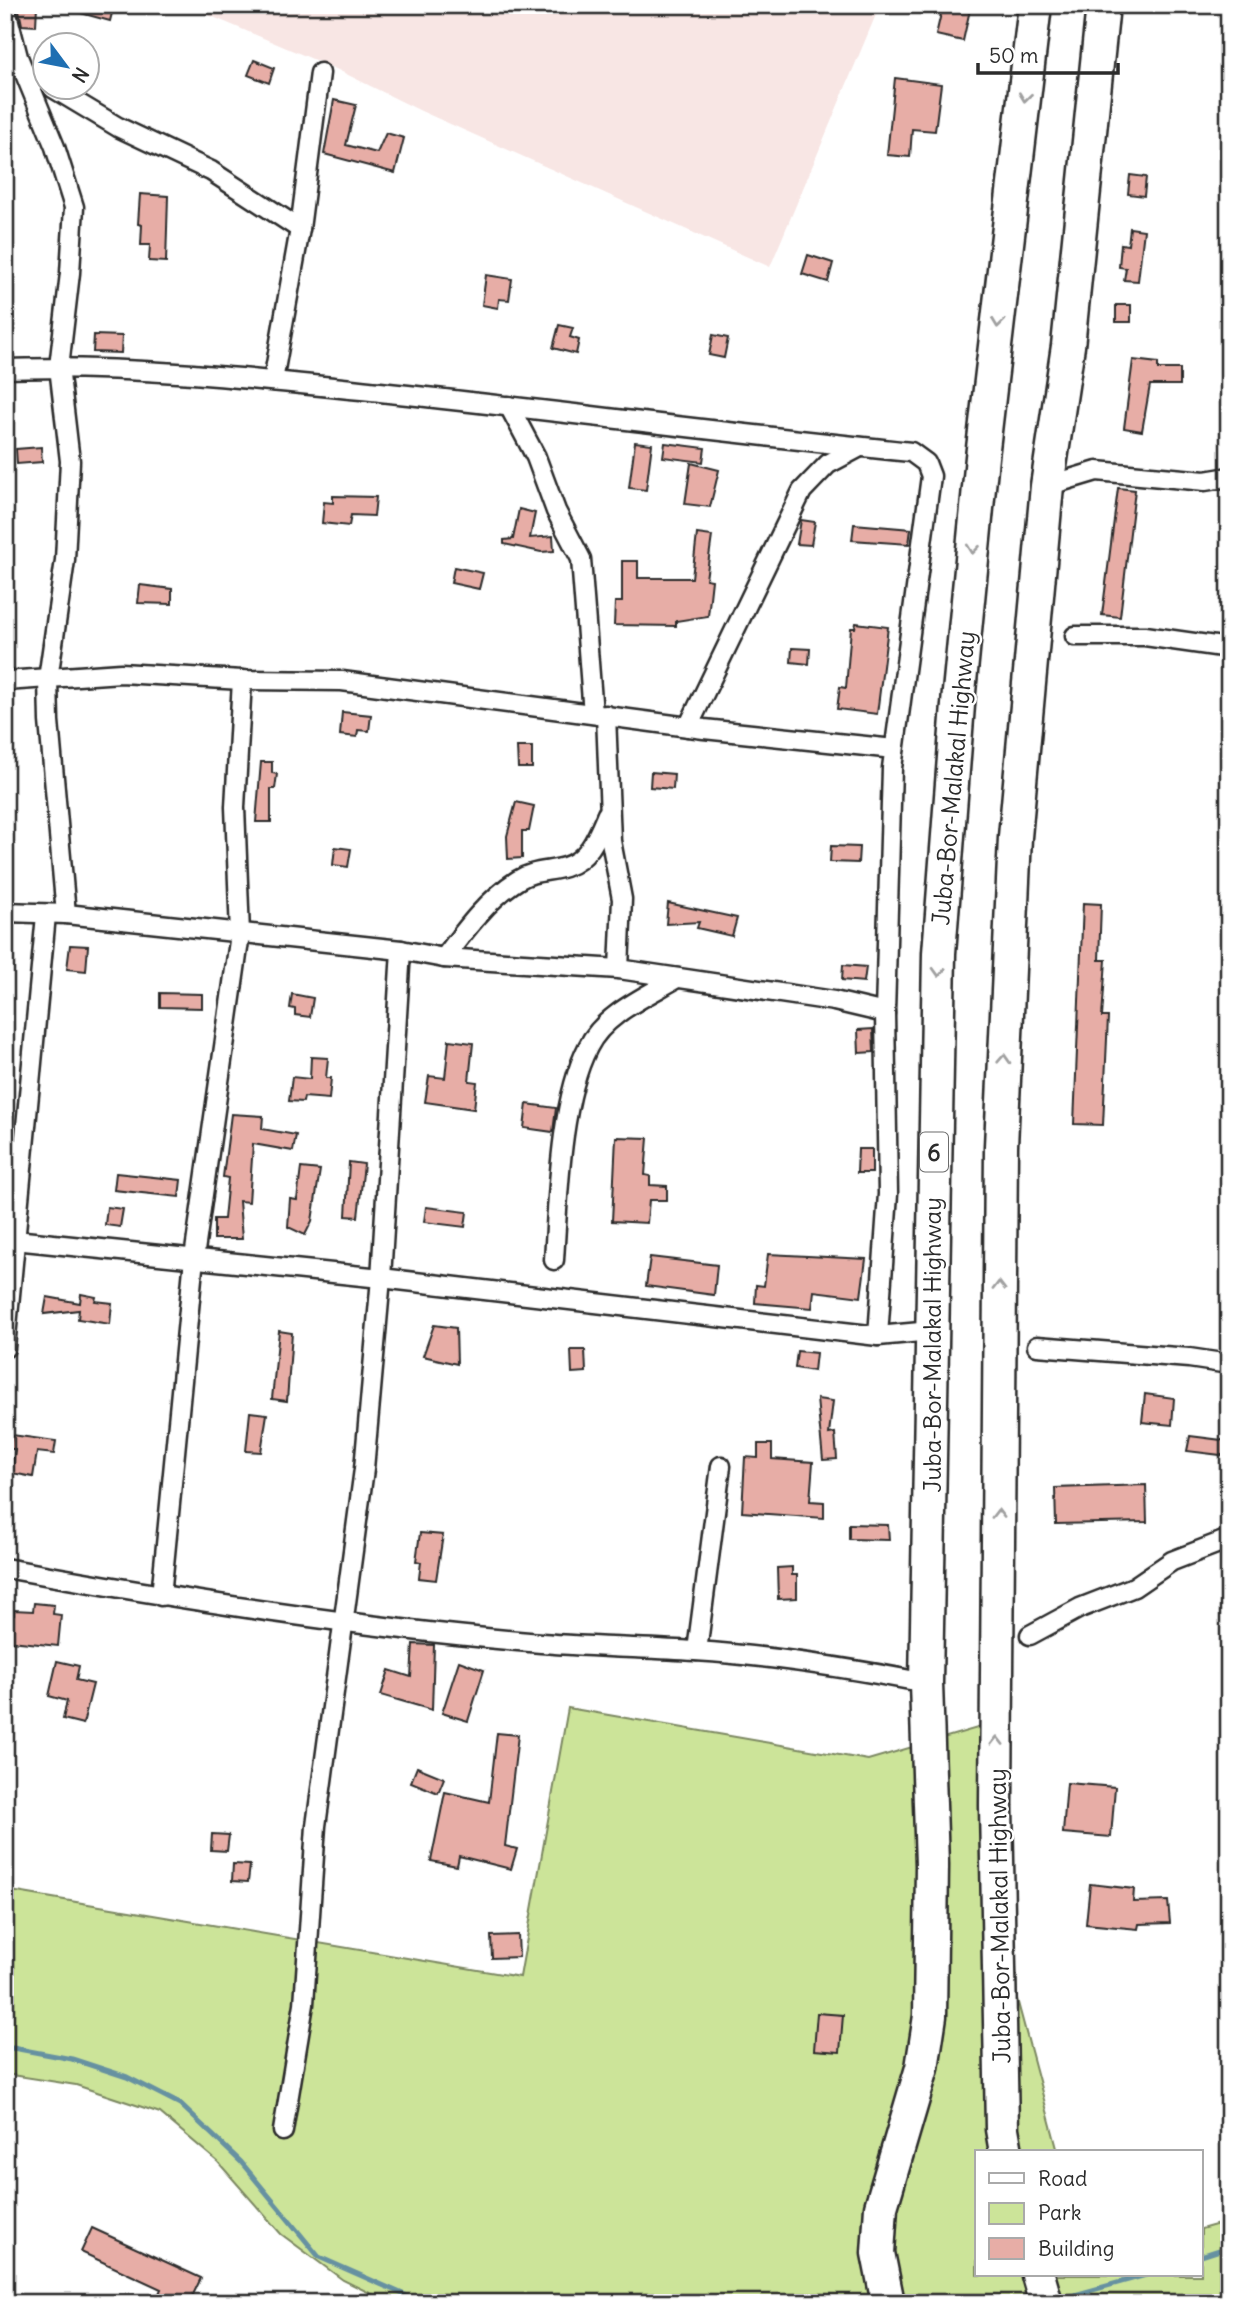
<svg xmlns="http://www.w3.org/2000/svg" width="1234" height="2308" font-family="Delius,sans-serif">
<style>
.built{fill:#f8e6e4}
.green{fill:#cce499;stroke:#7c8862;stroke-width:2}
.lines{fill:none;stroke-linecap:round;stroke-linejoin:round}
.stream{stroke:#6691a1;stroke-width:5}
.building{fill:#e7ada6;stroke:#2b2b2b;stroke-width:2}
.street-casing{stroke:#2b2b2b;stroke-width:23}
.highway-casing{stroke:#2b2b2b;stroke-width:37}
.street{stroke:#fff;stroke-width:18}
.highway{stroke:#fff;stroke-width:32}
.oneway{stroke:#a0a0a0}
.labels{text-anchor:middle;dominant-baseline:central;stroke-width:5;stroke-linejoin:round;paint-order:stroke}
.shield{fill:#fff;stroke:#6b6b6b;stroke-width:2}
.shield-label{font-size:23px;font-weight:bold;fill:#2b2b2b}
.street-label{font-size:24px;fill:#2b2b2b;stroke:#fff}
</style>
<rect width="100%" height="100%" fill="#fff"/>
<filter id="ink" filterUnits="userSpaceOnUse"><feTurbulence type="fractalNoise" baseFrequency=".0143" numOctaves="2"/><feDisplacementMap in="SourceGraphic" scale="14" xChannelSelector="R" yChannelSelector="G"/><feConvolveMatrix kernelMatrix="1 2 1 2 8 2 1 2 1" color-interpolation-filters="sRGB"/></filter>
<g filter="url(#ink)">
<polygon class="built" points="185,5 880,5 770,267 421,111 336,69"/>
<polygon class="green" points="568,1708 868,1760 1008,1719 1017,1999 1058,2152 977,2152 977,2275 1201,2275 1201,2229 1219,2224 1229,2076 1229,2303 390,2303 343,2280 281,2234 218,2162 160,2113 76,2085 5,2074 5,1890 520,1977"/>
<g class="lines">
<g class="stream">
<polyline points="5,2050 13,2048 72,2059 127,2077 180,2104 241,2162 319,2257 405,2295 414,2303"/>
<polyline points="1201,2256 1229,2247"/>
<polyline points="1057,2300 1146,2275"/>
</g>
</g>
<g class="building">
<polygon points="18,5 37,5 36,26 22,25"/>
<polygon points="71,5 114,5 110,21 70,10"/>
<polygon points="943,5 971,5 963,41 936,35"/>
<polygon points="254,60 274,68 269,83 248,75"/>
<polygon points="895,78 941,84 935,131 912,129 910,157 887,155"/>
<polygon points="334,100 356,105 346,145 377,153 386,133 404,138 395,173 324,154"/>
<polygon points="1130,175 1146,177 1144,196 1128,194"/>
<polygon points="140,194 168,196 166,262 149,261 150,245 141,245 142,225 138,224"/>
<polygon points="1130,228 1144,230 1138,281 1124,280 1126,268 1119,267 1121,244 1128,245"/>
<polygon points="808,255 833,263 828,282 802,274"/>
<polygon points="486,275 512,279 509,300 499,299 498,308 482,305"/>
<rect x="1116" y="305" width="15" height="17"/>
<polygon points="559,325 573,328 570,337 579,340 576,354 553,348"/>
<polygon points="94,335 122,336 121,353 93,352"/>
<polygon points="713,335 728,338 724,358 709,355"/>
<polygon points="1133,360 1158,363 1158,369 1180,369 1180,385 1150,385 1142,431 1124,428"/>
<polygon points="635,442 652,444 646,490 629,488"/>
<polygon points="665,443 705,448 703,462 663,457"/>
<polygon points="41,447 42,462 17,464 16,449"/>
<polygon points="691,463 719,470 710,507 685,504"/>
<polygon points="1118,488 1135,490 1120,617 1102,615"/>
<polygon points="333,496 376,497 374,516 351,515 349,526 322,523 324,502 333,503"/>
<polygon points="519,509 535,513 530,538 553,536 554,551 541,552 504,544 504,540 513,539"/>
<polygon points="801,520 815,522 811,545 797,544"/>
<polygon points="854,524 911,529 909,544 852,540"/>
<polygon points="697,534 712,536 706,579 712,580 708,616 676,621 676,626 614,625 615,602 622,602 622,561 638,561 638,578 692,578"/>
<polygon points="454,567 483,573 479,589 451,583"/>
<polygon points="140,585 172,589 172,604 138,603"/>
<polygon points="856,623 888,627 877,714 837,709 840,687 846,688 851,628 855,628"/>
<polygon points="792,648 810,649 809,664 791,662"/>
<polygon points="342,712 371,715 369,731 358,730 357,737 340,735"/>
<polygon points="517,747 532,747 532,768 518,768"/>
<polygon points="261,762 272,762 272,773 277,774 275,789 271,789 271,822 256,822"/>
<polygon points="651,772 674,774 673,789 650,787"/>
<polygon points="516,802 534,806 529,831 522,831 522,858 508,859 507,836"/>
<polygon points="831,846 859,847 858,863 830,862"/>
<polygon points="335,847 351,849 348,867 333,865"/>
<polygon points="668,903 737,918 732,936 697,928 699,922 666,924"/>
<polygon points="1083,903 1101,904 1099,960 1106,960 1102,1017 1108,1017 1103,1125 1074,1124"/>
<polygon points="70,945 88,946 86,971 67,969"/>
<polygon points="843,965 866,967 864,982 842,980"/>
<polygon points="160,993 202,994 202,1008 160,1007"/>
<polygon points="292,994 313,998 310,1017 295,1015 295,1009 290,1008"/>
<polygon points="873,1029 874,1052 859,1053 858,1030"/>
<polygon points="449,1040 473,1043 469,1081 477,1082 474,1109 425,1102 429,1076 445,1078"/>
<polygon points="311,1057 328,1058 326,1078 331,1078 329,1099 304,1097 303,1102 289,1101 292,1077 310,1079"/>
<polygon points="527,1104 556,1108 553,1132 524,1128"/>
<polygon points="231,1114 263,1116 262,1129 296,1135 293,1151 253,1144 249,1202 239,1201 242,1239 214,1239 214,1219 224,1219 228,1178 223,1177"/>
<polygon points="616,1137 648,1138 645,1175 650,1176 650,1185 667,1186 667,1200 649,1200 647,1223 612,1221"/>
<polygon points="858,1149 872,1149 872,1173 857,1173"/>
<polygon points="349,1162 364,1164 358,1217 346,1216"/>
<polygon points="301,1168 320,1170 312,1221 305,1235 288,1227 290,1199 297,1200"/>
<polygon points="116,1173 181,1180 179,1197 114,1190"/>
<polygon points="107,1207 123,1209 120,1227 105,1225"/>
<polygon points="426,1207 467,1212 465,1227 424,1222"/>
<polygon points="768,1254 866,1259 861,1297 814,1291 812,1308 755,1303 756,1285 764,1286"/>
<polygon points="650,1257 717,1265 714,1295 646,1286"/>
<polygon points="81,1294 96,1297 95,1301 112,1303 110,1324 78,1319 79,1310 44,1314 47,1297 80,1303"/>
<polygon points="434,1325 456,1328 457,1364 423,1356"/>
<polygon points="279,1331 292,1333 287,1401 272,1399"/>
<polygon points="571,1350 585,1350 586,1372 572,1373"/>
<polygon points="797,1351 816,1353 814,1371 795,1368"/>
<polygon points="1145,1394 1174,1398 1172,1425 1142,1422"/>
<polygon points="817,1399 833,1401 829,1434 835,1433 837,1459 823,1460"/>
<polygon points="250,1412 267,1414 261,1452 246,1451"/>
<polygon points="12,1435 56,1441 54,1454 37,1452 33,1477 12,1473 15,1449 10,1449"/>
<polygon points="1190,1436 1229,1441 1229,1456 1187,1451"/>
<polygon points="758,1444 772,1444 772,1459 813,1462 810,1501 824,1502 824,1518 742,1512 745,1457 758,1458"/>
<polygon points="1146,1485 1147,1522 1056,1524 1055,1488"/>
<polygon points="849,1524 888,1525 889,1540 849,1539"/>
<polygon points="420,1533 443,1535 436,1580 419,1578 421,1562 416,1561"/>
<polygon points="792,1567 792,1575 797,1575 797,1598 778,1599 777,1568"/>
<polygon points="34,1603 54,1605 53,1614 61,1615 58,1646 11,1641 12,1630 5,1629 6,1614 14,1615 14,1610 33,1611"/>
<polygon points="413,1644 434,1645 432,1710 381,1695 389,1670 411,1677"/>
<polygon points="57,1661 79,1666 76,1680 93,1684 83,1724 63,1719 67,1701 49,1696"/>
<polygon points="459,1661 484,1670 468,1721 442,1713"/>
<polygon points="497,1733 518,1735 505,1846 517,1849 511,1869 459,1856 457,1866 431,1861 445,1792 489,1802"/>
<polygon points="417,1767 444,1778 438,1793 411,1782"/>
<polygon points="1067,1783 1115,1787 1111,1837 1063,1833"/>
<polygon points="212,1834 229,1835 227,1851 211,1850"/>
<polygon points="233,1864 250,1865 248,1882 232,1881"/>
<polygon points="1090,1884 1134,1889 1133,1902 1168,1901 1170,1923 1139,1924 1138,1929 1086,1924"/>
<polygon points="518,1935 519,1957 492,1958 491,1936"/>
<polygon points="817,2013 843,2015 840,2052 814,2050"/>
<polygon points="92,2228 201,2278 189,2303 155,2303 161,2289 81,2252"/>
</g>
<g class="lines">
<g class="street-casing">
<g id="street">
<polyline points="5,6 18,57 55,147 74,207 70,273 59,367 70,461 65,560 48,679 49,721 66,914"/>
<polyline points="53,88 118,127 211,171 300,229"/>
<path d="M5 369C130 365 256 379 380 392 557 411 734 434 911 452L926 463 931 476 892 768 885 1013 888 1194 878 1336"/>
<polyline points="273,381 300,229 320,73"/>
<polyline points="509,406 536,457 556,511 581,559 593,714"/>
<polyline points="1047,486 1097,471 1205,481 1229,477"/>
<polyline points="1075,636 1145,636 1229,648"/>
<polyline points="5,681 121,673 242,680 342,681 704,729 894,749"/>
<polyline points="606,715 611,841 622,899 619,969"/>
<polyline points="688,727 802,491 828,464 860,447"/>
<polyline points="5,912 66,914 401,950 444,958 619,969 834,1001 885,1013"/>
<path d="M444 958C465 930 488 899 518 880 534 870 548 872 565 867 589 860 598 835 607 814"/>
<polyline points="5,1239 381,1278 878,1336 931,1331"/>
<path d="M554 1260C558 1199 560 1101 588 1047 604 1014 647 996 677 978"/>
<polyline points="1037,1346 1189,1358 1229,1364"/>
<polyline points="5,1348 46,915"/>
<path d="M5 1568C183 1600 361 1628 541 1643 592 1647 644 1648 695 1651 772 1656 849 1668 926 1683"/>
<polyline points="161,1596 194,1258 240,934 235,807 242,680"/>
<polyline points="1030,1635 1080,1608 1134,1587 1172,1561 1229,1539"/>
<polyline points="697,1651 721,1466"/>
<polyline points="283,2131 304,2004 316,1826 364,1469 381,1278 401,950"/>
</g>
</g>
<g class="highway-casing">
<g id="highway">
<polyline points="1006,2152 1002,2129 996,1806 1001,1146 1015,837 1047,486 1068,346 1103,5"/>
<polyline points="1038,2275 1046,2303"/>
<polyline points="888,2303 878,2253 881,2207 922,2068 930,2016 932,1865 926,1683 939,953 959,692 982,457 1035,5"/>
</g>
</g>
<use href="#street" class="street"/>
<use href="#highway" class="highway"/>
</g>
<defs><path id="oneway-chevron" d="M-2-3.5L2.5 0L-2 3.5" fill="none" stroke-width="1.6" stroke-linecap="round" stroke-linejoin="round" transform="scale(1.75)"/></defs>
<g class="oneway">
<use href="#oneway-chevron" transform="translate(1025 97) rotate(97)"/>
<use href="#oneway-chevron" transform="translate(998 323) rotate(97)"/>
<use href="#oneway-chevron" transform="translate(973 549) rotate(96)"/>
<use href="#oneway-chevron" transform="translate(939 972) rotate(92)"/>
<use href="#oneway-chevron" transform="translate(1004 1059) rotate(-87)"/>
<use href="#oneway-chevron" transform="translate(999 1286) rotate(-90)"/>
<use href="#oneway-chevron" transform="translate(998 1514) rotate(-90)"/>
<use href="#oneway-chevron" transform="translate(997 1741) rotate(-90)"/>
</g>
</g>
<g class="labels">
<rect class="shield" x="920" y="1132.5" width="28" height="39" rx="5"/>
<g class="shield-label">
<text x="934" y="1152">6</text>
</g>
<g class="street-label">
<text transform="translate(953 778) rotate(-85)">Juba-Bor-Malakal Highway</text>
<text transform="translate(932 1345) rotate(-90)">Juba-Bor-Malakal Highway</text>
<text transform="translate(999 1916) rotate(-91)">Juba-Bor-Malakal Highway</text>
</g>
</g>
<rect width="1234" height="2308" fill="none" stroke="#fff" stroke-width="28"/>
<rect x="14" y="14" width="1206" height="2280" fill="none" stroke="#2b2b2b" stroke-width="2.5" filter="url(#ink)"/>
<rect x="975" y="2150" width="228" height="126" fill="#ffffff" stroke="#aaaaaa" stroke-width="2"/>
<rect x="989" y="2173" width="35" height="10" fill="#ffffff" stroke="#aaaaaa" stroke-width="2"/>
<text x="1038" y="2186" font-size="21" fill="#2b2b2b">Road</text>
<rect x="989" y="2203" width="35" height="21" fill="#cce499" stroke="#aaaaaa" stroke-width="2"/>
<text x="1038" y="2220" font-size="21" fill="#2b2b2b">Park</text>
<rect x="989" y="2238" width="35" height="21" fill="#e7ada6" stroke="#aaaaaa" stroke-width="2"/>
<text x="1038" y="2256" font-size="21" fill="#2b2b2b">Building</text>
<g transform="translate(66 66) rotate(122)"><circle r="33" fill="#ffffff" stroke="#aaaaaa" stroke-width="2"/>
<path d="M0-5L12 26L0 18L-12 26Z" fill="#1f6fb2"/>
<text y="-10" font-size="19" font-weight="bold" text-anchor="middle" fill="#2b2b2b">N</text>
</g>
<path d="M978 63v10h140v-10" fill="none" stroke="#2b2b2b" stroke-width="3.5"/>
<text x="989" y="63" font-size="21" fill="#2b2b2b" stroke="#ffffff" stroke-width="5" paint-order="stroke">50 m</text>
</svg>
